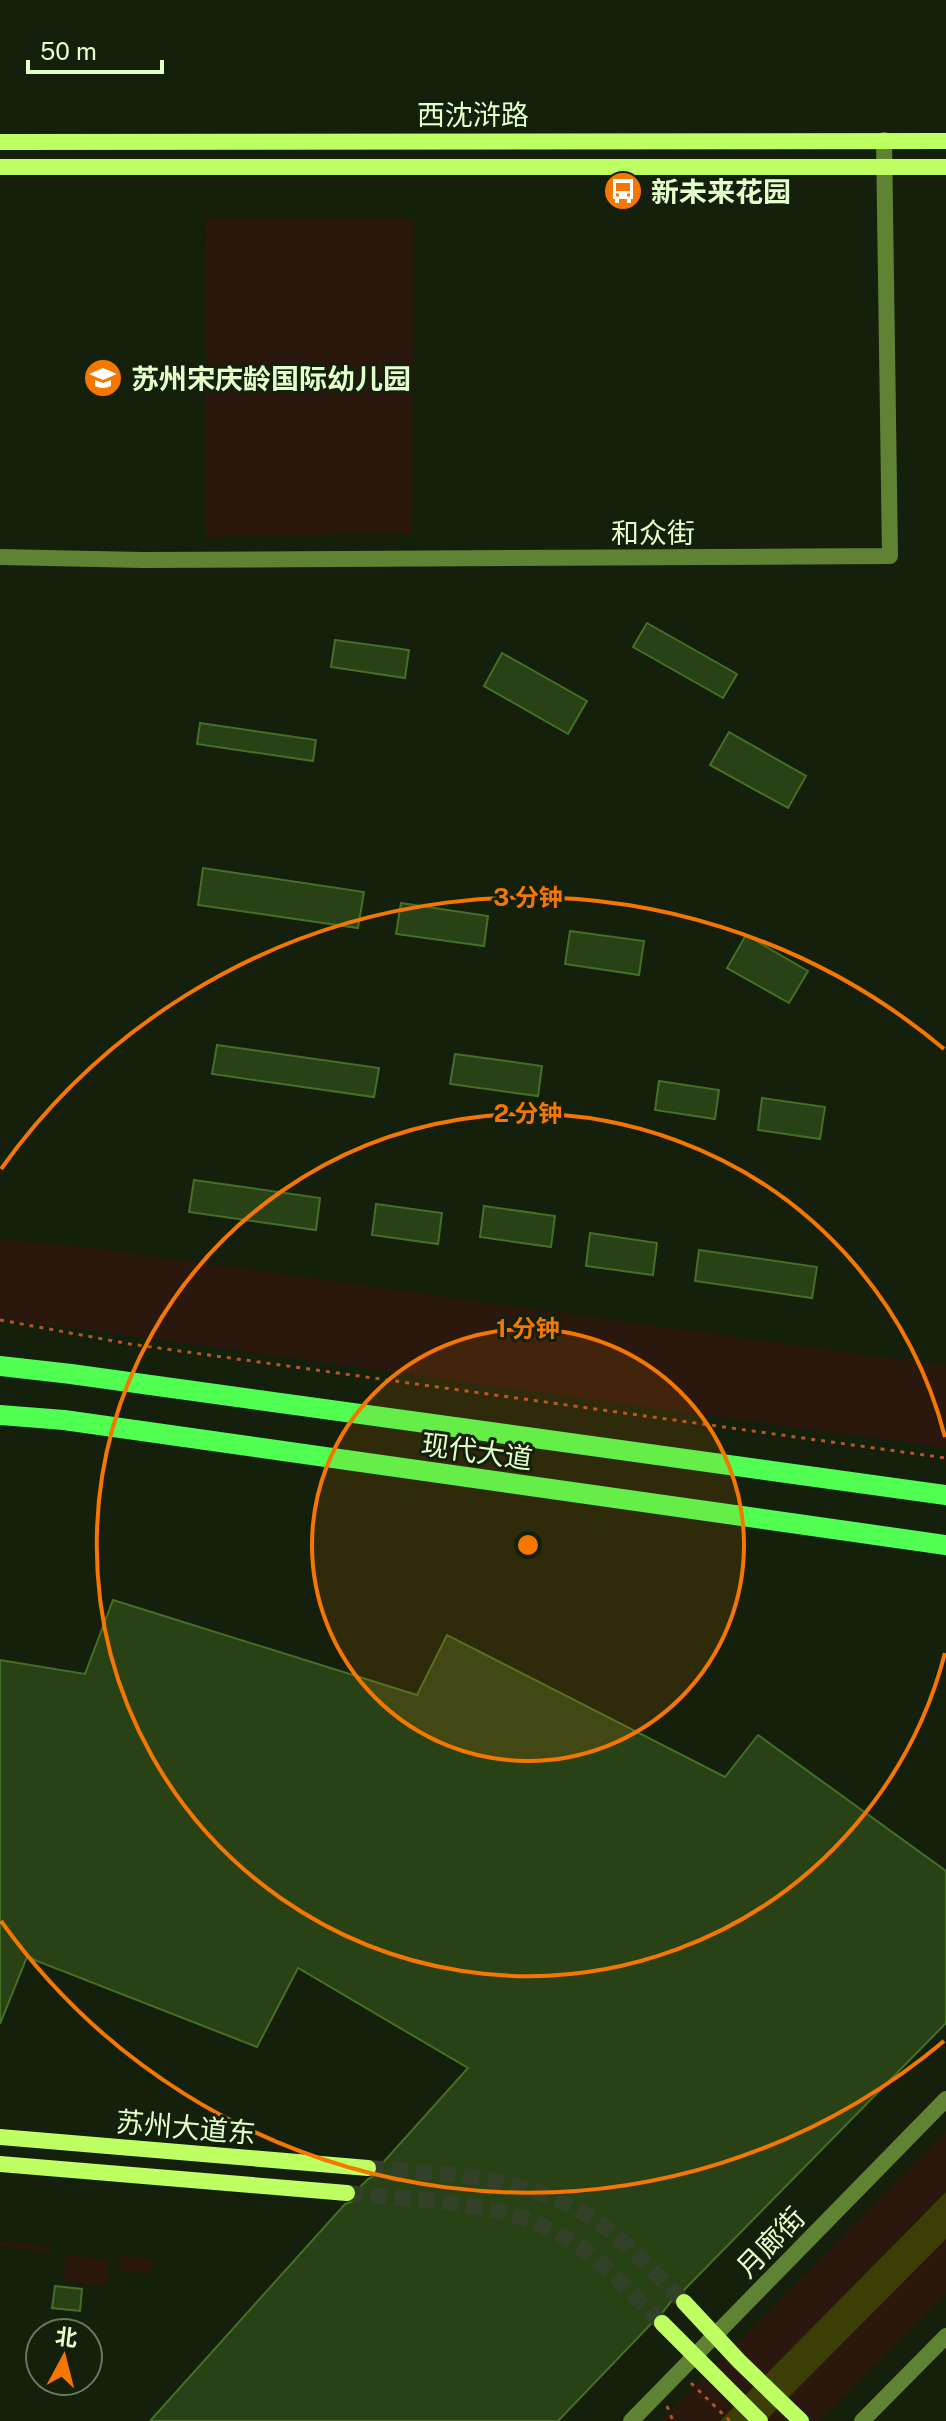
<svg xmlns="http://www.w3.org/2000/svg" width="946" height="2421" font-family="'Public Sans','Noto Sans SC',sans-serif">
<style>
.green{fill:#2a180e}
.water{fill:#3d3e06}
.building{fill:#284216;stroke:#456f26;stroke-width:2}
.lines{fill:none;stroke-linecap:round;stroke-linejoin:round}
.secondary-tunnel{stroke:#334128;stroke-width:16;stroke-dasharray:16 8;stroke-linecap:butt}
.path{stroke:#b75525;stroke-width:3;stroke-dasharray:4 6;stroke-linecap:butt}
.tertiary{stroke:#608233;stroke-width:16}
.secondary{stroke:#beff61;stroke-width:16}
.primary{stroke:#51ff53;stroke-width:20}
.ring{fill:none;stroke:#f57700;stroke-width:4}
.labels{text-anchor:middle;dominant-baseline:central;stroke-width:6;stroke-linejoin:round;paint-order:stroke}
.street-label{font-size:28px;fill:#e4ffca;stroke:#14200b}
.poi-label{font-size:28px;font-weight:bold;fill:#e4ffca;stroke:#14200b;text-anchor:start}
.centre{fill:#f57700;stroke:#14200b;stroke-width:4}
.ring-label{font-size:24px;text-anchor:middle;font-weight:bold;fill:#f57700;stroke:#14200b;stroke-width:6;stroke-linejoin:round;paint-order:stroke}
</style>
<rect width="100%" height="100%" fill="#14200b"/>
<g class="green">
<polygon points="206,218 414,218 412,533 205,537"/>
<polygon points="0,1239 100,1249 946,1366 946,1448 73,1328 0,1321"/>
<polygon points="946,2132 946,2294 820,2421 660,2421"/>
<polygon points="0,2241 53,2247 50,2253 0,2246"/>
<polygon points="66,2255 109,2260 106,2286 63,2281"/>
<polygon points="120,2255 153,2259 151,2274 118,2270"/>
</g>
<polygon class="water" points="946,2192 946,2239 765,2421 720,2421"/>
<g class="building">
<polygon points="647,623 737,674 723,698 633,647"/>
<polygon points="335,640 409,650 405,678 331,667"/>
<polygon points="502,653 587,701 568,734 484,686"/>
<polygon points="200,723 316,740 313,761 197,744"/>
<polygon points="729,732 806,776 788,808 710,765"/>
<polygon points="203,868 364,892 358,928 198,905"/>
<polygon points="401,903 488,916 484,946 396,934"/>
<polygon points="570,931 644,941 639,975 565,964"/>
<polygon points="746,935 808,971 789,1003 727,968"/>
<polygon points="217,1045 379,1068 374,1097 212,1074"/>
<polygon points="455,1054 542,1066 538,1096 450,1084"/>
<polygon points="659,1081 719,1090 715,1119 655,1110"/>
<polygon points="762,1098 825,1107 820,1139 758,1130"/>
<polygon points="194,1180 320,1198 316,1230 189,1212"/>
<polygon points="376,1204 442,1213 438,1244 372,1235"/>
<polygon points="484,1206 555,1216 551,1247 480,1237"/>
<polygon points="590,1233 657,1243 653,1275 586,1266"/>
<polygon points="699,1250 817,1267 812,1298 695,1281"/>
<polygon points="113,1600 417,1695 447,1635 725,1777 758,1735 946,1871 946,2023 683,2291 676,2295 663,2312 654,2316 651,2324 558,2421 150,2421 345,2204 356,2200 357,2190 368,2179 376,2175 379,2167 468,2068 298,1968 257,2047 27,1957 0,2024 0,1660 85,1674"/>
<polygon points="55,2286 82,2289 80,2311 52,2308"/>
</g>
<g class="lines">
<g class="secondary-tunnel">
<path d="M368 2168C446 2175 526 2174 593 2219 627 2242 655 2273 684 2302"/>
<path d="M347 2193C423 2201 509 2200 575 2243 607 2265 634 2296 662 2323"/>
</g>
<g class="path">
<polyline points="0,1320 130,1344 946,1458"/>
<polyline points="691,2383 730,2421"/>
<polyline points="667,2406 673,2421"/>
</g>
<g class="tertiary">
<polyline points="0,557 143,560 890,556 884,140"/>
<polyline points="631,2421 946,2099"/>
<polyline points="862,2421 946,2336"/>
</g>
<g class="secondary">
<polyline points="0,142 946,141"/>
<polyline points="0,167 946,167"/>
<polyline points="0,2137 368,2168"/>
<polyline points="0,2164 347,2193"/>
<polyline points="684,2302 739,2361 801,2421"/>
<polyline points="662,2323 760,2421"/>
</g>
<g class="primary">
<polyline points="0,1366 71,1374 946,1495"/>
<polyline points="0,1415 64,1420 946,1545"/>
</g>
</g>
<circle cx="528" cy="1545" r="216" fill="#f57700" fill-opacity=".12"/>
<g class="ring">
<circle cx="528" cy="1545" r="216"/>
<path d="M945 1653A431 431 0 1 1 945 1437"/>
<path d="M944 2041A647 647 0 0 1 1 1921M1 1169A647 647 0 0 1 944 1049"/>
</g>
<defs>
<g id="bus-disc" transform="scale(2)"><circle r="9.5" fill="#f57700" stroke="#14200b"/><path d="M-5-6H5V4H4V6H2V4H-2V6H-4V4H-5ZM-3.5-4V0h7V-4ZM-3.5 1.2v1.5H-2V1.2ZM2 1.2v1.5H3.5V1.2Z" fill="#fff"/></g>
<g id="school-disc" transform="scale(2)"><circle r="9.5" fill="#f57700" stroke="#14200b"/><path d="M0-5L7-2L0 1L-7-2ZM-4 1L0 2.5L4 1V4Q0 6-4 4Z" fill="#fff"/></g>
</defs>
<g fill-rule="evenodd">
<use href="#bus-disc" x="623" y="191"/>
<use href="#school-disc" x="103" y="378"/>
</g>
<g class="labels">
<g class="street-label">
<text x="473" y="114">西沈浒路</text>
<text x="653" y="532">和众街</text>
<text transform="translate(477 1451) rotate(8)">现代大道</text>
<text transform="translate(186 2127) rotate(5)">苏州大道东</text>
<text transform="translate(770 2242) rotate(-46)">月廊街</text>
</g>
<g class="poi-label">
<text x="651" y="191">新未来花园</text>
<text x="131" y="378">苏州宋庆龄国际幼儿园</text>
</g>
</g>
<circle cx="528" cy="1545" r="12" class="centre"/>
<g class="ring-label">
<text x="528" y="906">3 分钟</text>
<text x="528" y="1122">2 分钟</text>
<text x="528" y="1337">1 分钟</text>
</g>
<g transform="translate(64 2357) rotate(7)"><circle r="38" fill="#14200b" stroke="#677957" stroke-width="2"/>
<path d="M0-6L14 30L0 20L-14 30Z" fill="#f57700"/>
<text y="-12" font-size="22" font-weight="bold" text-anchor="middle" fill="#e4ffca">北</text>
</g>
<path d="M28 60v12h134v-12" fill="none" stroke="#e4ffca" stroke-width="4"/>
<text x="40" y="60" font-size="24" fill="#e4ffca" stroke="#14200b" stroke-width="6" paint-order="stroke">50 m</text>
</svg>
